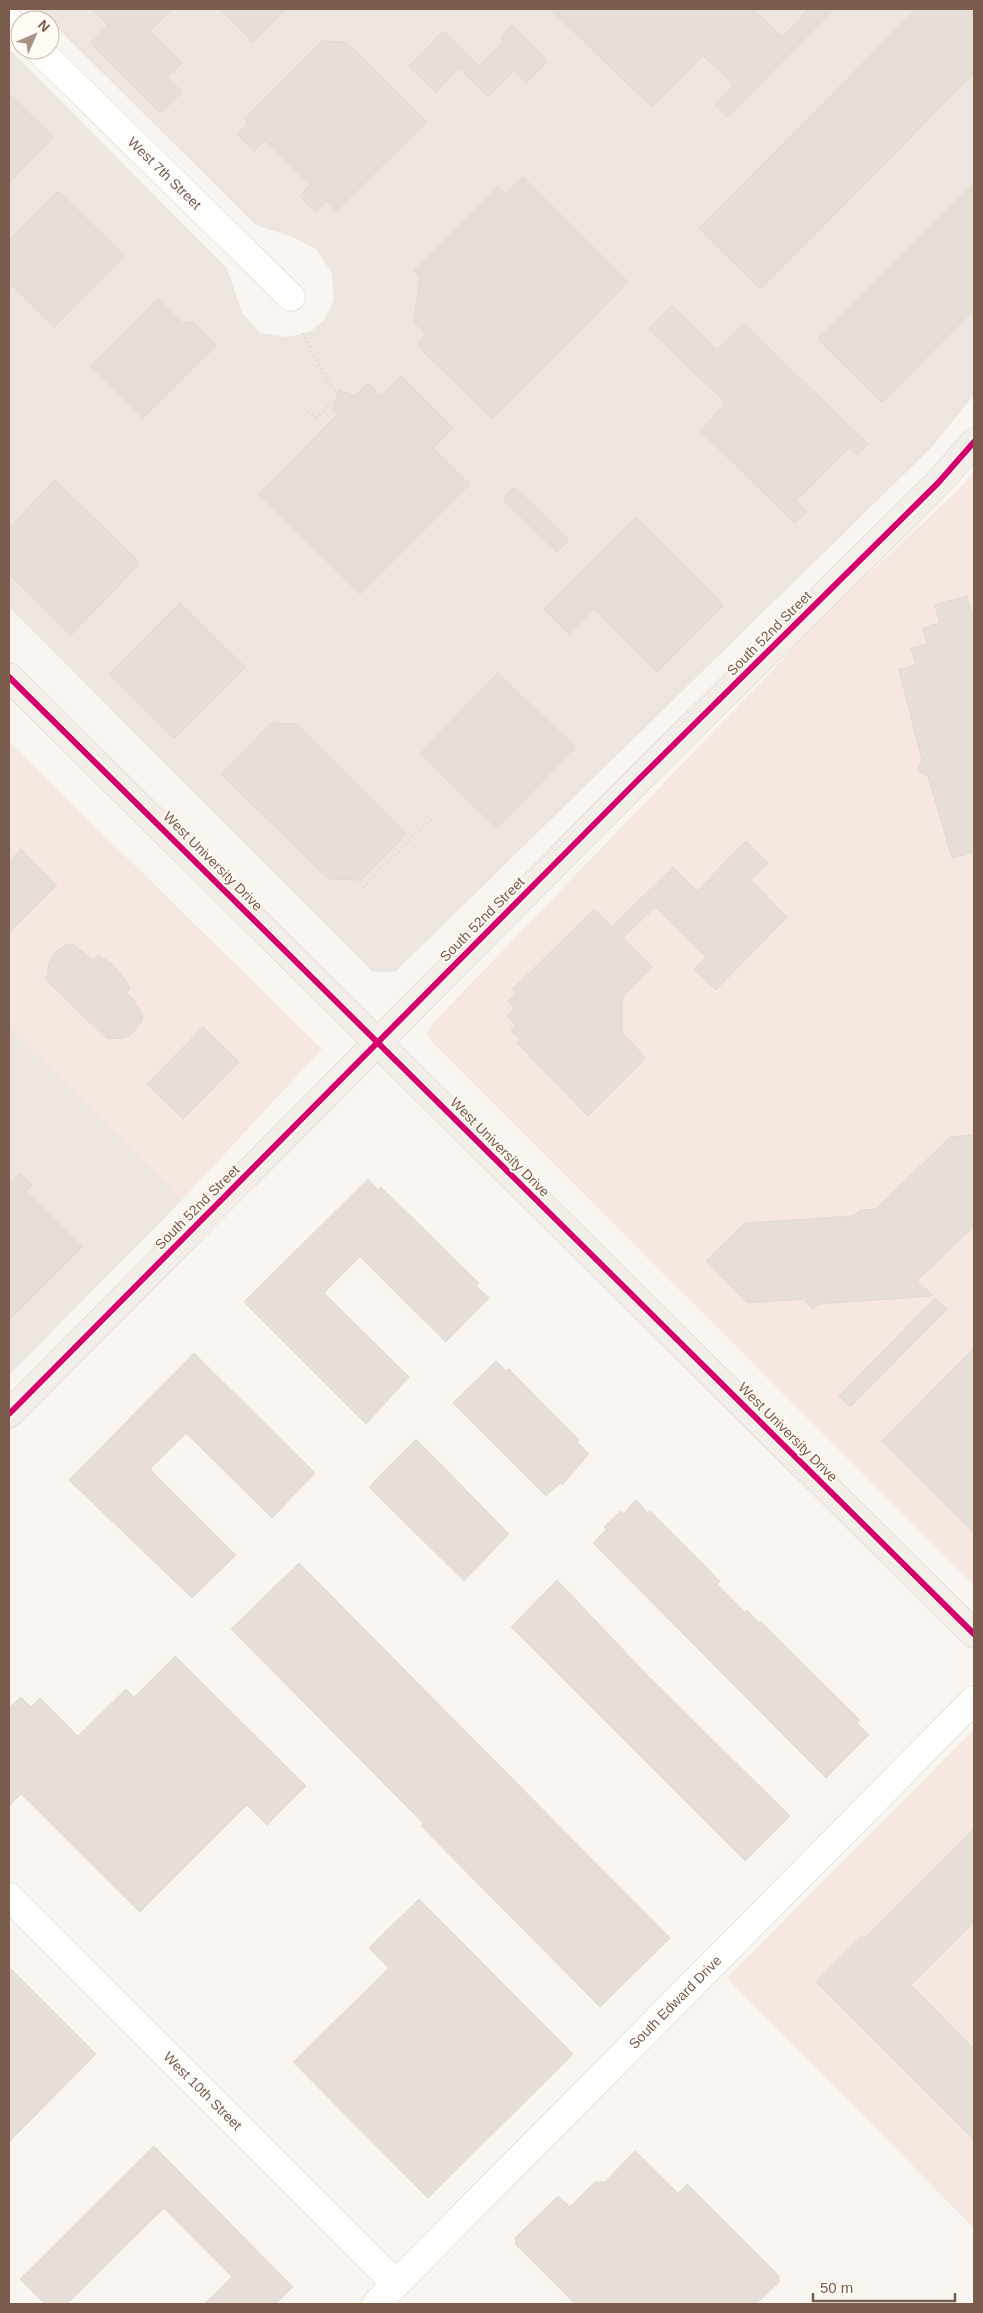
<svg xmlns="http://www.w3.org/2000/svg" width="983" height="2313" font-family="Helvetica,sans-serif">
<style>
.commercial{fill:#f6e8e1}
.industrial{fill:#ede5e0}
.building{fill:#e6ded7;stroke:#e2d8d2}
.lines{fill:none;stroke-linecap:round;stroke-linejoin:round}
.minor-casing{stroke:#d7d1cb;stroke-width:29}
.major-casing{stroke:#dad1cc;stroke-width:29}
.path{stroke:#dcd5d0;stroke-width:3;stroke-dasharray:1 4;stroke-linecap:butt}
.minor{stroke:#fefefd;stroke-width:28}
.major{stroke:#f3eee8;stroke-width:28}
.cycleway-casing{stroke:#fffaf3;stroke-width:9}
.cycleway{stroke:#d6006c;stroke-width:6}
.labels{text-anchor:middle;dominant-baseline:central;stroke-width:4;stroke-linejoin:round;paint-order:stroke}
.street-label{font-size:14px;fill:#7a5c4d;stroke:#fffaf3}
</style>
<rect width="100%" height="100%" fill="#f9f5f0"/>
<g class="commercial">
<polygon points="974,471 974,1585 435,1045 427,1034 432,1024 837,603 958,490"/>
<polygon points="9,742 322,1049 182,1200 9,1028"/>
<polygon points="974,1729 974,2228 727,1978"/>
</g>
<g class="industrial">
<polygon points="38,9 974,9 974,395 931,448 395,972 373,972 9,607 9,49 227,268 242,313 260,333 287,337 310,332 324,320 334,300 332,273 316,249 293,237 256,225"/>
<polygon points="9,1028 182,1200 9,1375"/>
</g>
<g class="building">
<polygon points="92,9 172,9 150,31 182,63 167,77 182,92 161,113 91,43 108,25"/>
<polygon points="220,9 286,9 253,42"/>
<polygon points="550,9 753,9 782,37 809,9 834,9 727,117 715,105 734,85 703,55 652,107"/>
<polygon points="916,9 974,9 974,73 761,289 699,229"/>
<polygon points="512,25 548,61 526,83 514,70 488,96 459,68 436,92 409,66 443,31 479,66 504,41 501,37"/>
<polygon points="322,41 346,42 426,122 336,211 326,201 316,212 300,196 310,185 265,140 254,151 237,134 248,123 244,119"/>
<polygon points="9,94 53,137 9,183"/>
<polygon points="523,177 628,282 492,419 418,346 425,333 414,321 420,277 414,271 498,187 505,195"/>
<polygon points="974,183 974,309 882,402 818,339"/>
<polygon points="58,191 124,256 54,327 9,283 9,241"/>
<polygon points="158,299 183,324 193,322 216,346 143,418 91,366"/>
<polygon points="672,306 717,350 744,324 868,444 857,455 849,447 796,501 807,511 795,523 700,431 726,403 649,329"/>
<polygon points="401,376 453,428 433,448 470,484 360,594 259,494 337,415 332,411 339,390 355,396 368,383 381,396"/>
<polygon points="55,480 140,563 71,635 9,574 9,528"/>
<polygon points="514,487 569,540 557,552 503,499"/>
<polygon points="636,517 723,605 657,672 594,609 569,634 544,609"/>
<polygon points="967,596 974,623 974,852 952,858 928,776 917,770 922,760 899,670 916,665 911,648 927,644 923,628 940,623 935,605"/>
<polygon points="180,603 245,667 174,738 110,674"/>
<polygon points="498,673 575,747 497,828 420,754"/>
<polygon points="271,723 296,724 406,834 360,880 329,879 221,774"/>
<polygon points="746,841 768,863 751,880 787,917 716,990 694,969 706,957 655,907 623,938 652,967 622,998 622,1033 646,1058 588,1116 517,1043 520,1040 511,1030 516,1026 507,1016 515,1008 508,1001 517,993 513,989 594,909 612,927 673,867 697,891"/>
<polygon points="21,849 57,885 9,933 9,862"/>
<polygon points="73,944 93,960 98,955 111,963 128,983 130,989 126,993 136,1002 134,1004 141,1010 139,1012 143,1016 141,1023 131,1034 124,1038 107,1039 44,978 48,974 48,966 54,953 66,945"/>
<polygon points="203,1027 239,1062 183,1119 147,1084"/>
<polygon points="974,1135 974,1226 917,1281 933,1296 818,1304 813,1309 804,1299 747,1303 706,1261 745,1223 854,1216 860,1210 876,1209 950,1137"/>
<polygon points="20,1173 32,1185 26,1191 82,1247 9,1320 9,1184"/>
<polygon points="368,1179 378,1190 381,1187 479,1283 476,1286 489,1298 446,1342 360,1257 324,1293 409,1377 366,1424 244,1302"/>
<polygon points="935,1298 947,1309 850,1407 839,1396"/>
<polygon points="974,1348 974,1533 882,1441"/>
<polygon points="194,1353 315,1473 272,1518 186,1433 150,1469 236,1555 192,1598 69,1480"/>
<polygon points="496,1361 506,1371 509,1369 579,1440 577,1442 589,1454 562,1485 560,1483 546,1496 453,1403"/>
<polygon points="416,1439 509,1534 464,1581 369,1487"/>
<polygon points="636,1500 648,1513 650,1511 705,1566 720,1582 717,1584 745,1612 747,1610 759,1623 760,1621 860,1720 857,1723 869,1735 826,1778 593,1543 607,1529 604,1527 621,1511 623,1514"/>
<polygon points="299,1563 670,1938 600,2007 421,1826 423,1823 231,1629"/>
<polygon points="557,1580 648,1676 790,1816 745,1861 511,1627"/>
<polygon points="175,1656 306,1786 267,1825 247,1805 140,1912 21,1794 9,1806 9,1708 21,1697 31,1707 40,1698 78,1736 126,1689 134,1697"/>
<polygon points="974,1829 974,1922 911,1985 974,2049 974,2140 816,1982 862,1936 864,1939"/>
<polygon points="419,1899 573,2054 428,2198 293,2062 389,1968 369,1948"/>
<polygon points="9,1967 96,2054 9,2142"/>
<polygon points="154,2146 293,2287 276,2304 204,2304 232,2277 164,2208 67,2304 45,2304 20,2279"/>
<polygon points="635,2151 678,2193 687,2184 779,2276 779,2282 756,2304 575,2304 516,2245 515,2238 558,2196 570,2207 595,2182 605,2182"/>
</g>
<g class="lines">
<g class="minor-casing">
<g id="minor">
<polyline points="9,21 20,32"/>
<path id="s1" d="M39 50 291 297"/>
<path id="s2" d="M9 1897 396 2284"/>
<path id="s3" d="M376 2304 974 1700"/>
</g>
</g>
<g class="major-casing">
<g id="major">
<polyline points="9,677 974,1634"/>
<polyline points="9,1414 638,780 938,483 974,442"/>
</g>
</g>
<g class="path">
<polyline points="303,333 330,385 340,395 316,418 304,406"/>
<polyline points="363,887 433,817"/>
</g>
<use href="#minor" class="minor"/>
<use href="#major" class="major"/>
<g class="cycleway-casing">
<g id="cycleway">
<polyline points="9,677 974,1634"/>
<polyline points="9,1414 638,780 938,483 974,442"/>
</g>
</g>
<use href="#cycleway" class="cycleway"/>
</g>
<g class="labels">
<g class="street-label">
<text stroke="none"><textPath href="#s1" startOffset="176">West 7th Street</textPath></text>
<text transform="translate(769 633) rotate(-45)">South 52nd Street</text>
<text transform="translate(213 861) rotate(45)">West University Drive</text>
<text transform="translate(482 919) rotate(-45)">South 52nd Street</text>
<text transform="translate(500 1147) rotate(45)">West University Drive</text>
<text transform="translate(197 1207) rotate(-45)">South 52nd Street</text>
<text transform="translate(788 1432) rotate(45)">West University Drive</text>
<text stroke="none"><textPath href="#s3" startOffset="425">South Edward Drive</textPath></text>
<text stroke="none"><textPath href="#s2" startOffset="274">West 10th Street</textPath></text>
</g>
</g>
<rect width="983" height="2313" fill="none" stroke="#7a5c4d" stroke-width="20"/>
<g transform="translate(35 35) rotate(45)"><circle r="24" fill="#fffaf3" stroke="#cabbb1"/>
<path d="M0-4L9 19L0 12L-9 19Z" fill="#a69286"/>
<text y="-8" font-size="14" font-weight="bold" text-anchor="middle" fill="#7a5c4d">N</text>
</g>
<path d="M813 2293v8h142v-8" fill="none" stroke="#7a5c4d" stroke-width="2.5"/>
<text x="820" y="2293" font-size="15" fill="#7a5c4d" stroke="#fffaf3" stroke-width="4" paint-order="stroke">50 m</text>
</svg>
